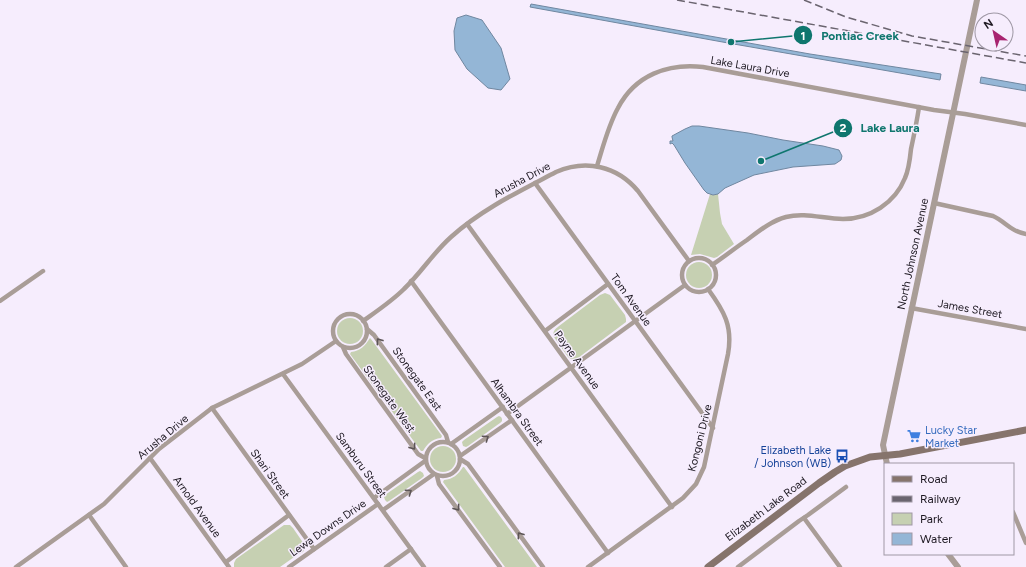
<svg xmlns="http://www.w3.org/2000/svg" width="1026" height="567" font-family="Figtree,sans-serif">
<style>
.green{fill:#c6d0b2}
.water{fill:#94b6d6;stroke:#7087a0}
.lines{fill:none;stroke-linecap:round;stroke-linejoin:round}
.minor{stroke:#a99d97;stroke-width:4.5}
.tertiary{stroke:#a99d97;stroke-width:6}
.secondary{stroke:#86746c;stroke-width:7}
.rail{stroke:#6a646f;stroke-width:1.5;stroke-dasharray:8 4;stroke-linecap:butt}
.oneway{stroke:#5c5456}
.labels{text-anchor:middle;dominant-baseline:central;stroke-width:3;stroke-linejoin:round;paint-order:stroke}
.street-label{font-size:11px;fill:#1d1821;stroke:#f6edfd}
.shop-label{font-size:11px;fill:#366cbe;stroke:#f6edfd;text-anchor:start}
.transit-label{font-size:11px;fill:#164399;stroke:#f6edfd;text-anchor:end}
.leader{fill:none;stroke:#0f766e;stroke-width:1.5}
.callout-dot{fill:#0f766e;stroke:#f6edfd;stroke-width:1.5}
.mark-label{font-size:12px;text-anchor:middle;font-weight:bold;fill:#fff}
.callout-label{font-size:12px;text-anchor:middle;font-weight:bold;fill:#0f766e;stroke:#f6edfd;stroke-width:3;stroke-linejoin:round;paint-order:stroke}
</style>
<rect width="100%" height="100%" fill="#f6edfd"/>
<g class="green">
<polygon points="710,194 713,195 718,194 720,213 722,224 734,244 717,257 714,258 700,254 691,255"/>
<circle cx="699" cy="275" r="13"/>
<path d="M605 293 610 295 625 315 626 319V322L578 358C574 360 571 360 568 357L554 337C552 332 555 329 559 326L600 295Z"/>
<circle cx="350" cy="331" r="13"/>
<path d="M370 338 371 339 442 436 441 438C432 439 427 444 423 451H421L350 354 351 352C360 351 365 346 370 338Z"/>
<path d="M499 416 501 417C503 420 502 422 500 423L468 446 466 447 463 446 462 442 464 440 497 417Z"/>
<circle cx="443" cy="459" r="13"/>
<path d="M463 467H464L537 567H505L443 482 444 480C453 479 458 475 463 467Z"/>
<polygon points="420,471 423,473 424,476 422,478 389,501 387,502 385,500 384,497 385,495 418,472"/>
<polygon points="284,525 290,525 293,528 304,544 305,548 303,552 297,555 280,567 234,567 234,563 236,559"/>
</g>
<g class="water">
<polygon points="531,4 810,54 941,74 940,80 728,43 530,7"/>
<polygon points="466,15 482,20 501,48 510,79 501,90 488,88 467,69 455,50 454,31 457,18"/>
<polygon points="981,77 1026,85 1026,91 980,83"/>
<polygon points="692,126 699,126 748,133 783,140 823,146 839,150 842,156 841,160 835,164 793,167 754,175 725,188 718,194 713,195 707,193 704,190 685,163 674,145 672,143 670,144 670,141 673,141 672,137 672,136 685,129"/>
</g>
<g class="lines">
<g class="minor">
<path d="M597 166C603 147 608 126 618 108 635 75 668 63 703 67L934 110 965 114 1026 125"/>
<polyline points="535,183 713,428"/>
<path d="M934 203 993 216C1006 222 1010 231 1026 234"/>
<polyline points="467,224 672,507"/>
<circle cx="699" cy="275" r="17"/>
<path d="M712 265C724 257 735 248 747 240 759 231 771 221 786 217 805 212 824 219 843 219 870 219 895 203 905 178 909 169 910 159 911 149 914 135 917 121 919 107"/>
<polyline points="411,281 608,553"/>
<polyline points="0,301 43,271"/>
<polyline points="911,308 1026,329"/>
<circle cx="350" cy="331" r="17"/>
<path d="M363 321C377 311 392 301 404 289 421 273 433 253 451 237 482 209 520 191 556 172 586 159 617 166 638 191L689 261"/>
<polyline points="367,329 374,335 446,435 448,442"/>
<polyline points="545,331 608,284"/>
<polyline points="343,347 346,354 418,454 425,458"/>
<polyline points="283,374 424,567"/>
<polyline points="212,408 314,549"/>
<polyline points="507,414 685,285"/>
<circle cx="443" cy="459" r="17"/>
<polyline points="451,444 503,407"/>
<polyline points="460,456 512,420"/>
<polyline points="150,458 229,567"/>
<polyline points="460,459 468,464 543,567"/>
<polyline points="437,476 439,484 500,567"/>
<polyline points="374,498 425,461"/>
<polyline points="383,510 434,474"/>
<polyline points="1013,512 1026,543"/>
<polyline points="89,515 126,567"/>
<polyline points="804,518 840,567"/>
<polyline points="226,562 289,515"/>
<polyline points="16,567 104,504 159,449 212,408 302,364 336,341"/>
<polyline points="289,567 378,504"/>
<polyline points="386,567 411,549"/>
<path d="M588 567 683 498 696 484 704 467 728 354C733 326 724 311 708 289"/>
<polyline points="738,567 799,521 808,515 846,487"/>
</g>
<g class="tertiary">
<polyline points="887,464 883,445 977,0"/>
<polyline points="948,554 958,567"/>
</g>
<polyline class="secondary" points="708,567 819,483 835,472 845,466 870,457 900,454 1026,430"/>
<g class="rail">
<polyline points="677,0 1026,63"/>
<polyline points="804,0 846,17 912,36 1026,56"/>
</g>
</g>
<defs><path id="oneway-chevron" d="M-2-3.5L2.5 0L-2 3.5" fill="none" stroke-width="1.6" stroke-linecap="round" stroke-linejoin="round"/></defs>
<g class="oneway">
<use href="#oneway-chevron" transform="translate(379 341) rotate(-126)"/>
<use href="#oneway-chevron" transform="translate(486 438) rotate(-35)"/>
<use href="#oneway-chevron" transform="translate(413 447) rotate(54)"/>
<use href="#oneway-chevron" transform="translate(409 492) rotate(-35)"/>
<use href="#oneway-chevron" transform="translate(457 508) rotate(54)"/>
<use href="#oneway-chevron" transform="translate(520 535) rotate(-126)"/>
</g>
<defs>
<g id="supermarket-bare" transform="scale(1.08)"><path d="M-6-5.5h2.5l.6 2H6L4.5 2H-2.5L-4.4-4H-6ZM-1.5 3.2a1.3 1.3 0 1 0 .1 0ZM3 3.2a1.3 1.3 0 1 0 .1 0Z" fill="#3f7fe0" stroke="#f6edfd" stroke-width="2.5" paint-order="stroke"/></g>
<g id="bus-bare" transform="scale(1.08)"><path d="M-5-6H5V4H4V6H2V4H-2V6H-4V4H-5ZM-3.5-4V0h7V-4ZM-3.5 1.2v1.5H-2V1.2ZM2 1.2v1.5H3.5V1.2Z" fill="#1a4fb4" stroke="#f6edfd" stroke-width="2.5" paint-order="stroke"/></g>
</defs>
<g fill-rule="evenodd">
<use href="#supermarket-bare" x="914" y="436"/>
<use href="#bus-bare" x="842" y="456"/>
</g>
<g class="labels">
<g class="street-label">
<text transform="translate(750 67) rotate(10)">Lake Laura Drive</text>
<text transform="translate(522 180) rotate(-28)">Arusha Drive</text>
<text transform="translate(913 254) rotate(-78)">North Johnson Avenue</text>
<text transform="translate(631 300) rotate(54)">Tom Avenue</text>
<text transform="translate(970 309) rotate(10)">James Street</text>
<text transform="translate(577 360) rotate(54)">Payne Avenue</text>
<text transform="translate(417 379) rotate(54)">Stonegate East</text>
<text transform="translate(389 399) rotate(54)">Stonegate West</text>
<text transform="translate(517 412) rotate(54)">Alhambra Street</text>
<text transform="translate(163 437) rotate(-40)">Arusha Drive</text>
<text transform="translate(700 438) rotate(-76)">Kongoni Drive</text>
<text transform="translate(361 465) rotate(54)">Samburu Street</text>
<text transform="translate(270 474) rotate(54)">Shari Street</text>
<text transform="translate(197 507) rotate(54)">Arnold Avenue</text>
<text transform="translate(766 509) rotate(-37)">Elizabeth Lake Road</text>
<text transform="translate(328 528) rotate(-35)">Lewa Downs Drive</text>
</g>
<g class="shop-label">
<text x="925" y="430">Lucky Star<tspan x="925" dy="13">Market</tspan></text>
</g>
<g class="transit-label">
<text x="831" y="450">Elizabeth Lake<tspan x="831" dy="13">/ Johnson (WB)</tspan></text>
</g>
</g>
<path class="leader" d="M731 42L803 35M761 161L843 128"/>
<g class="callout-dot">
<circle cx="731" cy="42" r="4"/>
<circle cx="761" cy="161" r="4"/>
<circle cx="803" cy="35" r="10"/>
<circle cx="843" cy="128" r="10"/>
</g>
<g class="mark-label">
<text x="803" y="40">1</text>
<text x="843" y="132">2</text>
</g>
<g class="callout-label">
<text x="860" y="40">Pontiac Creek</text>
<text x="890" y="132">Lake Laura</text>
</g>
<rect x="884" y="463" width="130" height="92" fill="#f6edfd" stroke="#9f98a5"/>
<rect x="892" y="476" width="20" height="6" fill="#86746c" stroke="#9f98a5"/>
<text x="920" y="483" font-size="12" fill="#1d1821">Road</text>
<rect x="892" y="496" width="20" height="6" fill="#6a646f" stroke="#9f98a5"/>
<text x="920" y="503" font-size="12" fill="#1d1821">Railway</text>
<rect x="892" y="513" width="20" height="12" fill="#c6d0b2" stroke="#9f98a5"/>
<text x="920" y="523" font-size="12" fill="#1d1821">Park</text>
<rect x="892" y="533" width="20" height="12" fill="#94b6d6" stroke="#9f98a5"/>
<text x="920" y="543" font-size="12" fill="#1d1821">Water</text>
<g transform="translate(994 32) rotate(326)"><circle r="19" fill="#f6edfd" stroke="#9f98a5"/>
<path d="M0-3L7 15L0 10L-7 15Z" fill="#a82470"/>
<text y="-6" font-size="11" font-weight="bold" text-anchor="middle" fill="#1d1821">N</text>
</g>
</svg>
